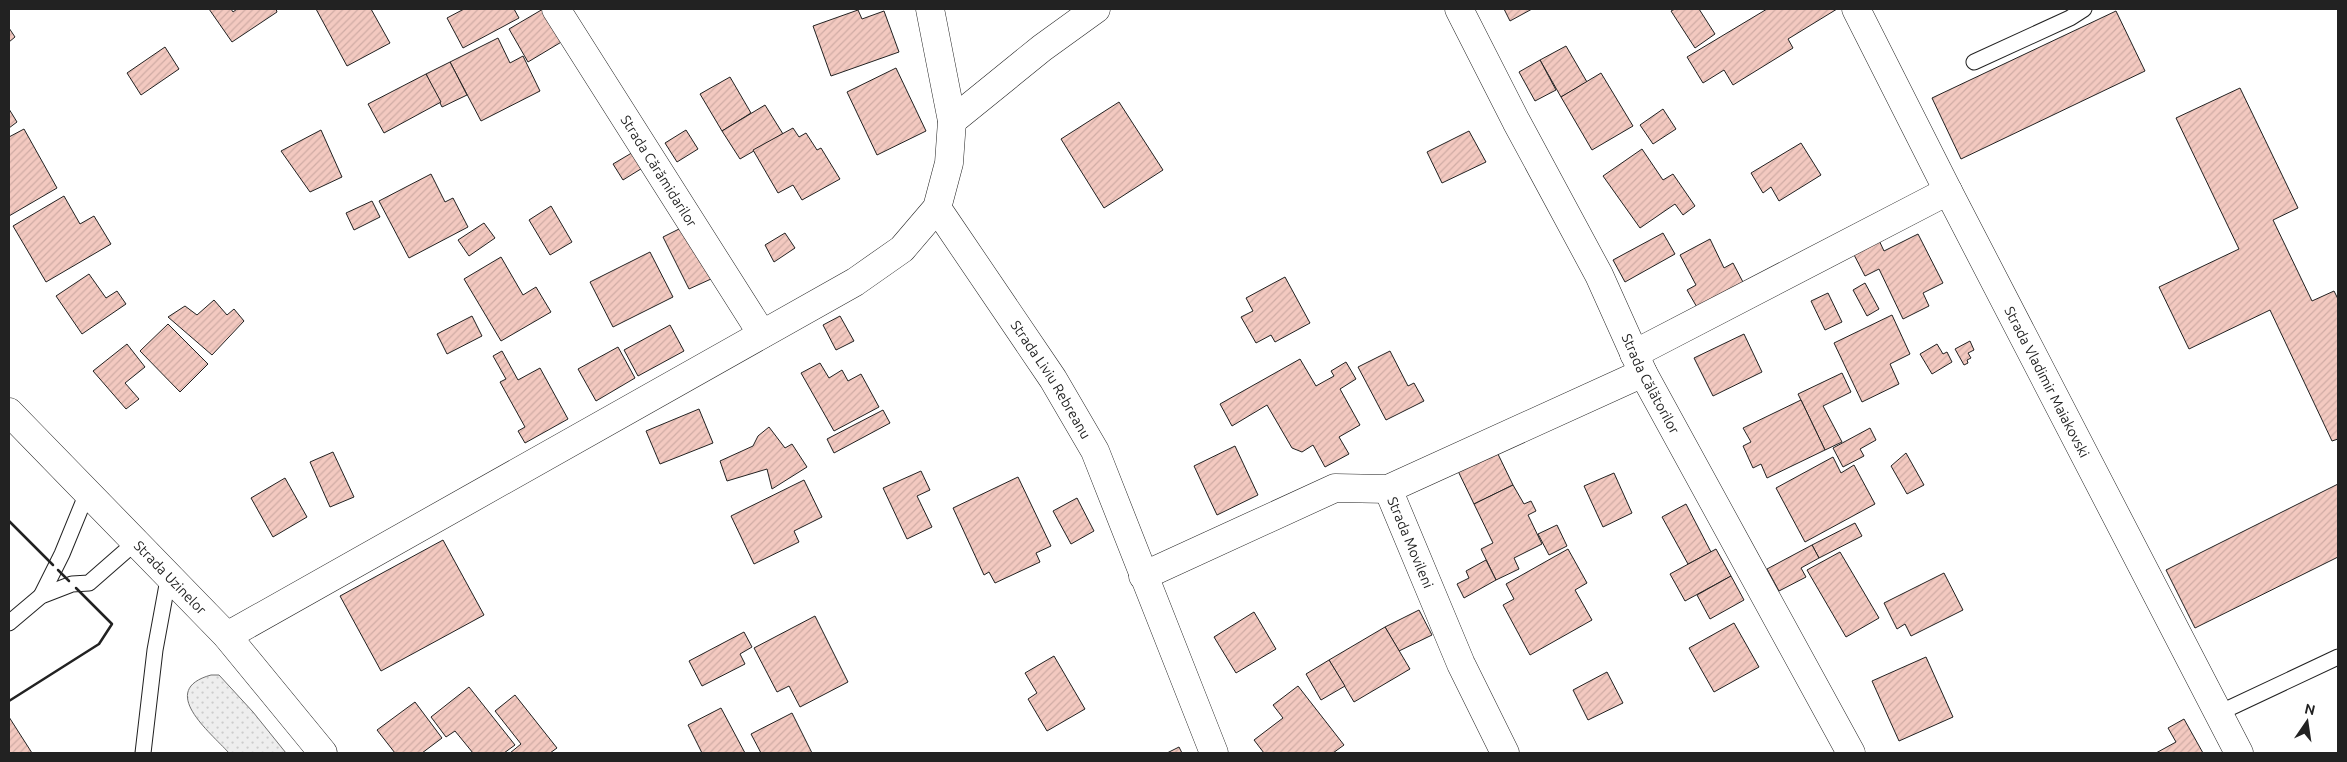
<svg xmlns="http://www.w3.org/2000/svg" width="2347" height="762" font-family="Ubuntu,sans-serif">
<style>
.grass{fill:url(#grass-dots);stroke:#6f6f6f}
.building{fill:url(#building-hatch);stroke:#222}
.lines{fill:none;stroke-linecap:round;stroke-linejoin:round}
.lane-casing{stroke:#222;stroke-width:17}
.street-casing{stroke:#222;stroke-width:29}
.secondary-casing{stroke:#222;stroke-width:29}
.primary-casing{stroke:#222;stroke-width:29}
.lane{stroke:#fff;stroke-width:15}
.street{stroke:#fff;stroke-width:28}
.secondary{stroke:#fff;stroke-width:28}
.primary{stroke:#fff;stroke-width:28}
.wall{stroke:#222;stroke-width:2.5}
.labels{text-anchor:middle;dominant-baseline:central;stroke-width:4;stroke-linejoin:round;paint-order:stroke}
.street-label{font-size:14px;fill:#222;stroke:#fff}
</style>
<defs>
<pattern id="grass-dots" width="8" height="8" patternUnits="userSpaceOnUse" patternTransform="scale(1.25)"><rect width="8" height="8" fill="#eee"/><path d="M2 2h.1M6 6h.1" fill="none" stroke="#ccc" stroke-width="1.8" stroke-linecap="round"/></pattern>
<pattern id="building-hatch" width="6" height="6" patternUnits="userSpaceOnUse" patternTransform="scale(1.25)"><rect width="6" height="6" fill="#f3c9c0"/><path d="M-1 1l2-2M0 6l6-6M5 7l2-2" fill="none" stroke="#d0aca5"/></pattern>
</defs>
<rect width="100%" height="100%" fill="#fff"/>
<path class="grass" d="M211 675H219L253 712 286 753H229C210 732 157 690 211 675Z"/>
<g class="building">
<polygon points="209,9 231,9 233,12 237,9 276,9 277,12 232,42"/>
<polygon points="316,9 371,9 390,43 347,66"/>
<polygon points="464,9 514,9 519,18 463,48 447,18"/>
<polygon points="543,9 563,41 528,62 509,29"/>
<polygon points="1504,9 1532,9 1510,21"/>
<polygon points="1675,9 1699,9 1715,34 1695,48 1671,11"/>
<polygon points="1767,9 1837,9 1788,39 1793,48 1733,85 1724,70 1703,83 1687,57"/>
<polygon points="858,10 862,19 884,11 899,52 831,76 813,26"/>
<polygon points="2116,11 2145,71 1961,159 1932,98"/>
<polygon points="9,28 15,37 9,42"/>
<polygon points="498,38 510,63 523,56 540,91 481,121 450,62"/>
<polygon points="1566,46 1587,82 1561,97 1540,60"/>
<polygon points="165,47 179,69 141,95 127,73"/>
<polygon points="1540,60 1556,90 1535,101 1519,72"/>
<polygon points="450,62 467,95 442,107 426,74"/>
<polygon points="896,68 926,131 877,155 847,92"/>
<polygon points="1601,73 1633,126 1592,150 1561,97"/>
<polygon points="426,74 441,102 384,133 368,104"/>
<polygon points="730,77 751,113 722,131 700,94"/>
<polygon points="2240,88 2298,208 2273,220 2312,301 2334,291 2338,299 2338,439 2332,441 2270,310 2189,349 2159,287 2239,249 2176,118"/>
<polygon points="1119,102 1163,170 1104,208 1061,139"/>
<polygon points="765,105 783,134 740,159 722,131"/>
<polygon points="9,109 17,122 9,128"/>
<polygon points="1663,109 1676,129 1653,144 1640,125"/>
<polygon points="793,128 799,137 806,133 817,150 821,148 840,179 802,200 793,185 778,193 753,150"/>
<polygon points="24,129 57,188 9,216 9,137"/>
<polygon points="321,130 342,177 310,192 281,151"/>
<polygon points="686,130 698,149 677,162 665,143"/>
<polygon points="1469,131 1486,162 1442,183 1427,152"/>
<polygon points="1801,143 1821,175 1779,201 1771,187 1763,193 1751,173"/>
<polygon points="1642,149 1663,180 1673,174 1695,206 1683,215 1675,204 1640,228 1603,176"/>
<polygon points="635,151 644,167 623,180 613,164"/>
<polygon points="431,174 445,202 453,198 468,227 409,258 379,201"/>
<polygon points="64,196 80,224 94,216 111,244 46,282 13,226"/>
<polygon points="372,201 380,217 354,230 346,213"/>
<polygon points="551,206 572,242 550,255 529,220"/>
<polygon points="484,223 495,238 469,256 458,240"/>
<polygon points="685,226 711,279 689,289 663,237"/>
<polygon points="785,233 795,248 774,262 765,245"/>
<polygon points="1663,233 1675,254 1625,282 1613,260"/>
<polygon points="1918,234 1943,283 1923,293 1929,306 1903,319 1879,269 1865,276 1851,249 1877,236 1884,251"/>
<polygon points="1710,239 1724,268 1733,263 1744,284 1698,309 1687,290 1696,285 1680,255"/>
<polygon points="650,252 673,297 613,327 590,282"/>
<polygon points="501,257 523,295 536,287 551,312 501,341 464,279"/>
<polygon points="89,274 106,298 117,291 126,304 82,334 56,296"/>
<polygon points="1285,277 1310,323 1275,342 1271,335 1256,343 1241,317 1253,311 1246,298"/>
<polygon points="1865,283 1879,309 1867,316 1853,290"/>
<polygon points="1828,293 1842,322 1825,330 1811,301"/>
<polygon points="214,300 227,315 234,309 244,321 212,355 168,317 185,306 197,315"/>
<polygon points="1892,315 1910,354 1890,364 1899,384 1862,402 1834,343"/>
<polygon points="472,316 482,336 447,354 437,334"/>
<polygon points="840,316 854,341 836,350 823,325"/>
<polygon points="168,324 208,364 180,392 140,351"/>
<polygon points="670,325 684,351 638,376 624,350"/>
<polygon points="1744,334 1762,372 1713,396 1694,358"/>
<polygon points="1970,341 1974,350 1968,353 1971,358 1967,360 1968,363 1964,365 1955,349"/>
<polygon points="127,344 145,367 125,383 139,399 126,409 93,371"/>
<polygon points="1937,344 1943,354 1947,352 1952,362 1932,374 1920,354"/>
<polygon points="618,347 635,378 596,401 578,369"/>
<polygon points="502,351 518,380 540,368 568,419 525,443 518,431 525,427 500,382 506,379 493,356"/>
<polygon points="1390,351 1408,386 1414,383 1424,401 1386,420 1358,367"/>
<polygon points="1300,359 1316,386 1334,376 1331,371 1346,362 1356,379 1340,389 1360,425 1339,437 1349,454 1325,467 1313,445 1302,452 1292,448 1267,405 1232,426 1220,404"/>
<polygon points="820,363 829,378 842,370 848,381 861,374 879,407 834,431 801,373"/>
<polygon points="1842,373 1851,392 1823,406 1842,442 1825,450 1798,394"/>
<polygon points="1801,400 1825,450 1767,478 1761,464 1753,468 1743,446 1751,442 1743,428"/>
<polygon points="699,409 713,443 660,464 646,431"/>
<polygon points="883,410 890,423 834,453 827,439"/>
<polygon points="769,427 785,448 792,444 807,467 772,489 767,469 727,481 720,461 753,446 758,436"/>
<polygon points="1870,428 1876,440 1860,449 1864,456 1843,467 1833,448"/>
<polygon points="1235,446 1258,495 1217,515 1194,466"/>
<polygon points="1496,450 1513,485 1474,504 1457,469"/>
<polygon points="333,452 354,497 330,507 310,462"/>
<polygon points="1906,453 1924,485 1907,494 1891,466"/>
<polygon points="1833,457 1841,473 1854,465 1875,504 1805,542 1776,488"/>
<polygon points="921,471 930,490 917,496 932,527 907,539 883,488"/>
<polygon points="1614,473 1632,513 1603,527 1584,486"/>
<polygon points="1018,477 1051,546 1036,553 1040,562 995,583 989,572 984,575 953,508"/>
<polygon points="285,478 307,517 273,537 251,498"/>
<polygon points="804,480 822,517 794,531 799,542 754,564 731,516"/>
<polygon points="2338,484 2338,557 2195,628 2166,570"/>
<polygon points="1513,485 1524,504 1531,501 1536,511 1528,515 1542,544 1514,558 1519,569 1496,580 1481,549 1493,543 1474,504"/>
<polygon points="1077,498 1094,531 1071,544 1053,511"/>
<polygon points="1686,504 1711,552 1688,564 1662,517"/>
<polygon points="1855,523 1862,536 1819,558 1812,545"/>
<polygon points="1557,525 1567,546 1549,555 1538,534"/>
<polygon points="443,540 484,615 381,671 340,596"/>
<polygon points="1812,545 1819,558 1801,568 1806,577 1779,591 1767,569"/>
<polygon points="1568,549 1587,583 1575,590 1592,620 1530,655 1503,605 1514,599 1506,584"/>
<polygon points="1716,549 1731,576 1685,601 1670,574"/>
<polygon points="1840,552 1879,618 1846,637 1807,570"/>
<polygon points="1486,560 1496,580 1464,598 1457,584 1469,578 1466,571"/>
<polygon points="1944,573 1963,610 1911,636 1905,624 1897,629 1884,603"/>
<polygon points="1731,576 1744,600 1710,619 1697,595"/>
<polygon points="1419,610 1432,635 1399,651 1385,627"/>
<polygon points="1254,612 1276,649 1236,673 1214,637"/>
<polygon points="815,616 848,682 800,707 789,686 777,692 754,648"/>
<polygon points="1734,623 1759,667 1714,692 1689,648"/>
<polygon points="1385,627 1410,669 1354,702 1329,660"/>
<polygon points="744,632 752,647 740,654 745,664 702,686 689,661"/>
<polygon points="1054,656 1085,709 1047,731 1028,699 1037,693 1025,673"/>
<polygon points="1926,657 1953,717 1899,741 1872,681"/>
<polygon points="1329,660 1345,686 1321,700 1306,674"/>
<polygon points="1607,672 1623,703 1588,720 1573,690"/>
<polygon points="1298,686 1344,745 1333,753 1264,753 1254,740 1283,718 1273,705"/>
<polygon points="469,687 515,745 504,753 473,753 455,731 446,737 431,717"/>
<polygon points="515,695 557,748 550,753 510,753 521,744 495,711"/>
<polygon points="415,702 442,738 422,753 395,753 377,730"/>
<polygon points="721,708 745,753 702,753 688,725"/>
<polygon points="792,713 812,753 761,753 751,734"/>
<polygon points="9,717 32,753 9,753"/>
<polygon points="2184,719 2203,753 2156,753 2176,742 2168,728"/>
<polygon points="1179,747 1182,753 1167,753"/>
</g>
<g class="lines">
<g class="lane-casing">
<g id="lane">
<polyline points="1974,62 2070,18 2084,9"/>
<polyline points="41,596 62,554 87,493"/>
<polyline points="9,623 41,596 72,584 89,583 137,541"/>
<polyline points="2219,713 2338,657"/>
<polyline points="143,753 155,650 169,574"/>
</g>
</g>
<g class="street-casing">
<g id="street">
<path id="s1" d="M556 9 762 334"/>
<path id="s2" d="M1459 9 1516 121 1599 275 1643 373 1851 753"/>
<path id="s3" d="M1856 9 1948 191 2239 753"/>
<polyline points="952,121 1042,48 1096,9"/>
<path id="s4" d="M937 208 1053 379 1095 451 1214 753"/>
<polyline points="1634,354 1948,191"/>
<path id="s5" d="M1388 489 1461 664 1505 753"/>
<polyline points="1143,576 1335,488 1388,489 1643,373"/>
</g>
</g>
<g class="secondary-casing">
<polyline id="secondary" points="227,636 855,282 902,249 937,208 949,163 952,121 930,9"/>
</g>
<g class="primary-casing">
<g id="primary">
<path id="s6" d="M9 412 227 636 323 753"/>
</g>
</g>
<use href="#lane" class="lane"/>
<use href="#street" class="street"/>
<use href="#secondary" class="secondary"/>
<use href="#primary" class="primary"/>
<g class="wall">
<polyline points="9,521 53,565"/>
<polyline points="58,570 69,581"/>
<polyline points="9,701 99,644 112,624 76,588"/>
</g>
</g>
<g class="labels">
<g class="street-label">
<text stroke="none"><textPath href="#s1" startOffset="192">Strada Cărămidarilor</textPath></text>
<text stroke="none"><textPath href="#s4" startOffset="206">Strada Liviu Rebreanu</textPath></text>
<text stroke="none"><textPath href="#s3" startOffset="419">Strada Vladimir Maiakovski</textPath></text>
<text stroke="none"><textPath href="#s2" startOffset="421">Strada Călătorilor</textPath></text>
<text stroke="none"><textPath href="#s5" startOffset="58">Strada Movileni</textPath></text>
<text stroke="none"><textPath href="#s6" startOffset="231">Strada Uzinelor</textPath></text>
</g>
</g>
<rect width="2347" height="762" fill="none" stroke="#222222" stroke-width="20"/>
<g transform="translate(2307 722) rotate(13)" stroke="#ffffff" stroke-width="4" paint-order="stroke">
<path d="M0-4L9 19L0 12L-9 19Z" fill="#222222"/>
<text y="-8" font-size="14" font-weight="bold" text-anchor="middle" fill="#222222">N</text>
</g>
</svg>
